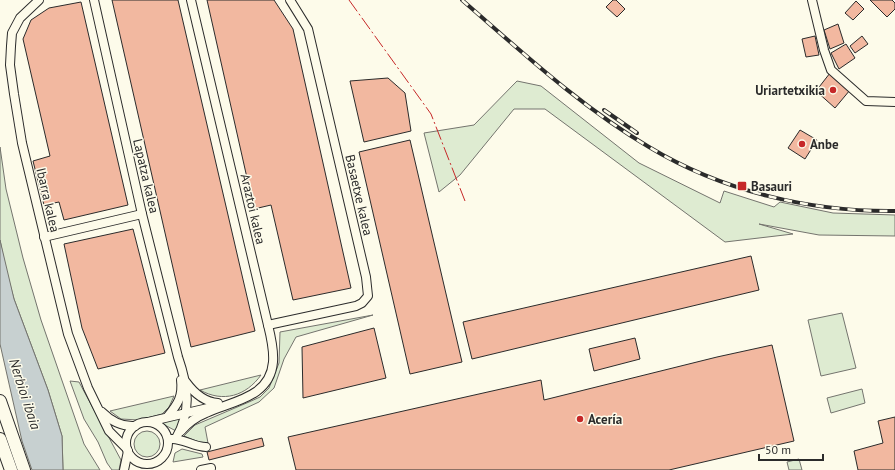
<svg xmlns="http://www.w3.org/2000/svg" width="895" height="470" font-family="'PT Sans',sans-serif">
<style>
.green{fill:#deebd1;stroke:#74746e}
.water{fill:#c7d0d0;stroke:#74746e}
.building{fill:#f2b8a0;stroke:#2b2b2b}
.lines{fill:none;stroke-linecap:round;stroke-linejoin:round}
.street-casing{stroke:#2b2b2b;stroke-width:10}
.primary-casing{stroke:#2b2b2b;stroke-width:14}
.street{stroke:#fdfbea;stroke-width:8}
.primary{stroke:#fdfbea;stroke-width:12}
.rail-casing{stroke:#2b2b2b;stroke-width:4}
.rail{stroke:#fdfbea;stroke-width:2.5;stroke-dasharray:8;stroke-linecap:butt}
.power{stroke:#c62828;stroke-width:1;stroke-dasharray:14 3 2 3;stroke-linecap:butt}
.poi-dot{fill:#c62828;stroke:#fdfbea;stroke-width:1.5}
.labels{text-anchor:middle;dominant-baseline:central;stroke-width:3;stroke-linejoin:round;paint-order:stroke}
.poi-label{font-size:13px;font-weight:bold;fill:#2b2b2b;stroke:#fdfbea;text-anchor:start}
.street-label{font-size:13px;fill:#2b2b2b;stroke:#fdfbea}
.water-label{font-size:14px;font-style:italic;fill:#2b2b2b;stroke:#fdfbea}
</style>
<rect width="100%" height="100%" fill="#fdfbea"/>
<g class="green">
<polygon points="517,81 541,86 639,163 720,203 724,191 774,207 780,202 833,213 895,215 895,236 819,235 759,224 793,234 725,242 545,109 514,109 460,175 439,192 424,133 474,125"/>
<polygon points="0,147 6,189 23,258 41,320 84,444 100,470 63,470 62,436 48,390 14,299 5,266 0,240"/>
<polygon points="842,313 856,368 821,376 808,320"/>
<polygon points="373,315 296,337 284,359 274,388 259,402 205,427 208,443 199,442 184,436 195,425 249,402 260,397 269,388 279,363 280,332"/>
<path d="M261 375C246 396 223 403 200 390Z"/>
<polygon points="70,381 79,382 121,460 119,470 112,470 107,463 98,442 84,419"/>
<polygon points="862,389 865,403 831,413 827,398"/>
<polygon points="174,396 169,407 162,414 139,420 121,419 110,411"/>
<polygon points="181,417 176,431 161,423"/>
<circle cx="147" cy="444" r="13"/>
<polygon points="182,449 202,454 203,457 173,462 175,453"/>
<polygon points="799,459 802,470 789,470 787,462"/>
</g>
<polygon class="water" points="0,240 14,299 48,390 62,436 63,470 32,470 22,441 0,344"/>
<g class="building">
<polygon points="112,0 178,0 255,331 191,347"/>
<polygon points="207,0 274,0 293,29 351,288 293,300 271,205 254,209"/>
<polygon points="613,0 616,0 625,9 617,17 606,7"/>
<polygon points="870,0 892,0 895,3 895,9 887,17"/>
<polygon points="856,1 864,9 853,20 845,13"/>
<polygon points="81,2 128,205 64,220 59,202 44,205 33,161 50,156 23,39 31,20 49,8"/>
<polygon points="838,24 844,43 830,49 824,30"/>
<polygon points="815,36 819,55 806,57 802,39"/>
<polygon points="862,36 868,44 855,53 850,46"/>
<polygon points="846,44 855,58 839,69 831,53"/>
<polygon points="830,73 850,90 835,108 816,91"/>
<polygon points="388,78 405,93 411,131 364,142 350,81"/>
<polygon points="800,130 817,140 805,159 788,148"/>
<polygon points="410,140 462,362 410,374 359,152"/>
<polygon points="133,229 165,353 98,369 82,328 64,244"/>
<polygon points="751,256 759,290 472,359 463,322"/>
<polygon points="374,328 386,378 303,398 302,347"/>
<polygon points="635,338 640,359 594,371 589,349"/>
<polygon points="772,345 794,441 669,470 296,470 288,437 541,380 544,400 717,357"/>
<polygon points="895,417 895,470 858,470 854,451 883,443 878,421"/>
<polygon points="262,438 264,446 209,460 207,452"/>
</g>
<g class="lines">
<g class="street-casing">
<g id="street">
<polyline points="39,0 20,18 12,33 11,46 10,65 14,94 22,143 68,334 88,388 109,431 127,449"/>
<path d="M94 0 142 214 178 357C188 386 192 411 176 438"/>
<polyline points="812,0 824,50 831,70 866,101 895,102"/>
<polyline points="44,237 142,214"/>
<polyline points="268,325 356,306 362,303 368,296 366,277 308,29 290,0"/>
<path d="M186 382C194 393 205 402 218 403"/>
<path d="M102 412C111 421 121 427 135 426"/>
<path d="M168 416C178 404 183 396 181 380"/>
<polyline points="148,422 212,407"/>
<circle cx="147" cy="443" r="21"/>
<path d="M181 431C188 423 196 417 206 413 232 401 270 398 273 362 274 350 271 337 268 325L191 0"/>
<path d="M171 439C182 438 194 447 206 447"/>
<polyline points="124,470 128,451"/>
<polyline points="201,470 211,468"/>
</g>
</g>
<g class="primary-casing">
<g id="primary">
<polyline points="0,401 24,470"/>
<polyline points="0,439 11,470"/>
</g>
</g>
<use href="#street" class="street"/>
<use href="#primary" class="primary"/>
<g class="rail-casing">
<g id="rail">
<path d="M462 0C522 52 581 107 649 147 722 191 810 212 895 211"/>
<polyline points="604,110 637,133"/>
</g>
</g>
<use href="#rail" class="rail"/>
<polyline class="power" points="349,0 431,114 465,201"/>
</g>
<g class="poi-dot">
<circle cx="833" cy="90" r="4"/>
<circle cx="802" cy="144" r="4"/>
<rect x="737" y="181" width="10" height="10" rx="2"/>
<circle cx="580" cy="419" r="4"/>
</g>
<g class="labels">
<g class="poi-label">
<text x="825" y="90" text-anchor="end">Uriartetxikia</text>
<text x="810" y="144">Anbe</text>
<text x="751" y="186">Basauri</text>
<text x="588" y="419">Acería</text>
</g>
<g class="street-label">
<text transform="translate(146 176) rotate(77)">Lapatza kalea</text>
<text transform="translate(359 195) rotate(77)">Basaetxe kalea</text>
<text transform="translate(48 200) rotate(77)">Ibarra kalea</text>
<text transform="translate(253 209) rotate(77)">Araztoi kalea</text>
</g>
<g class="water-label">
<text transform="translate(25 394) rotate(72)">Nerbioi ibaia</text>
</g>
</g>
<path d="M759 454v6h64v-6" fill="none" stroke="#2b2b2b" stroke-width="2"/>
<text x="765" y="454" font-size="12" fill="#2b2b2b" stroke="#fdfbea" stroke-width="3" paint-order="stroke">50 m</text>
</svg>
